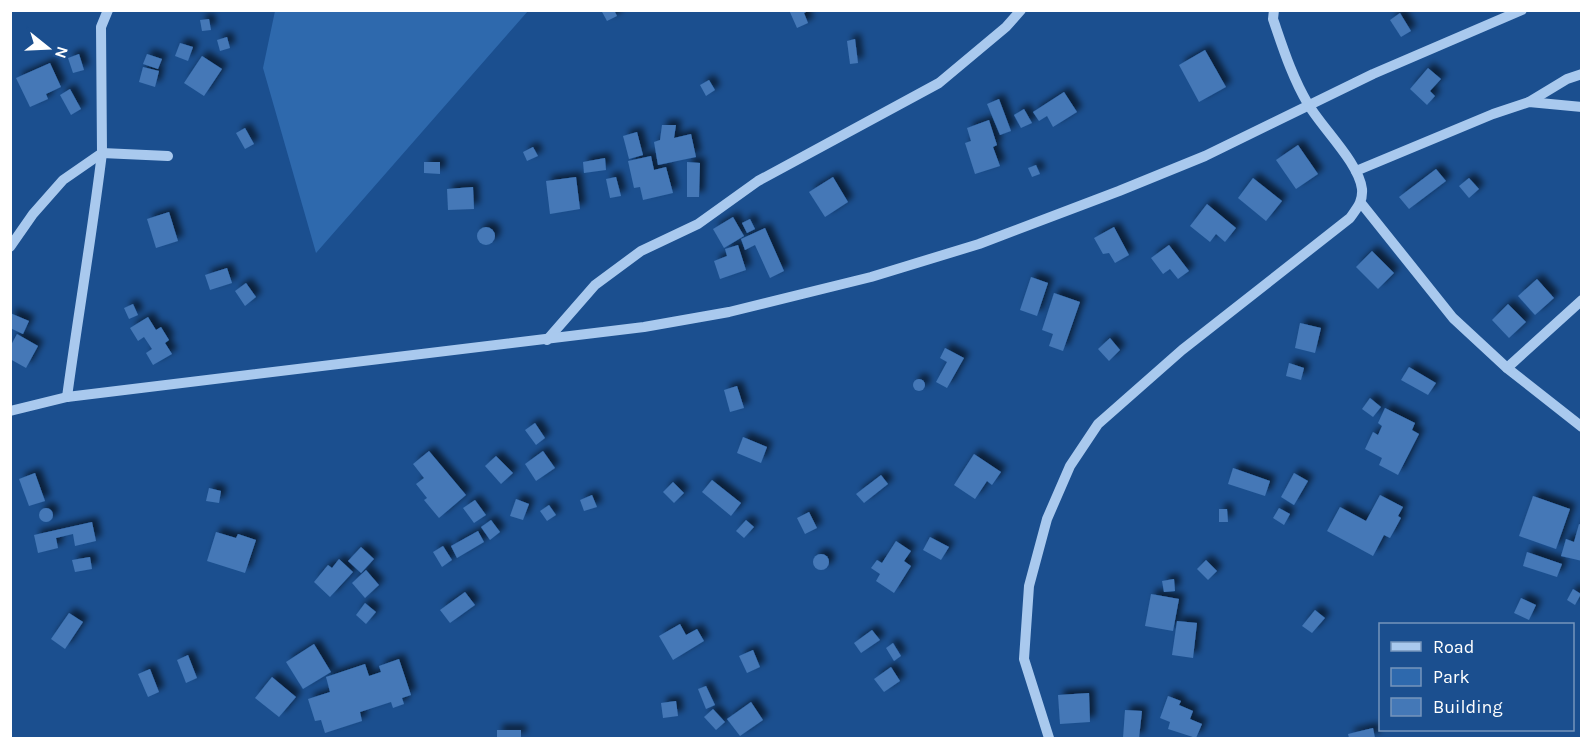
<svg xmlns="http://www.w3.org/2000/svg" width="1592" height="749" font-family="Karla,sans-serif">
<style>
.green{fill:#2e69ad}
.building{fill:#4478b7;filter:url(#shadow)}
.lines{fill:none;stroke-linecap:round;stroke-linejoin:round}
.minor{stroke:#a9c9ee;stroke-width:10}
</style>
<defs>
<filter id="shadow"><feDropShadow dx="5.5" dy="-5.5" stdDeviation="3" flood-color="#0009"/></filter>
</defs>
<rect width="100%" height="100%" fill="#1b4f8f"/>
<polygon class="green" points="275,11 275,10 528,11 316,253 263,68"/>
<g class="building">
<polygon points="601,10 614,10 617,16 607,21"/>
<polygon points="789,10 810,10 804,13 808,23 797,28"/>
<polygon points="1400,13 1411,31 1401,37 1390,20"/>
<polygon points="209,19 211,30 202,31 200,20"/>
<polygon points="227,37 230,48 220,51 217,40"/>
<polygon points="855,39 858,63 850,64 847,41"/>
<polygon points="180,43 193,47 188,61 175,56"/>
<polygon points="1205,50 1226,87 1199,102 1179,65"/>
<polygon points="79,54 84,70 73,73 68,58"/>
<polygon points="147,54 162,59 158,69 143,64"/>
<polygon points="202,56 222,69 204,96 184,83"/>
<polygon points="50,63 61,87 46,94 48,99 30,107 16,78"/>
<polygon points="143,67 159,71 155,87 139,82"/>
<polygon points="1428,68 1441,79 1430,91 1435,96 1427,105 1410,89"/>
<polygon points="709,80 715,90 706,96 700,85"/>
<polygon points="70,89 81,109 71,115 60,95"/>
<polygon points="1064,92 1077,112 1053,127 1047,116 1039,121 1033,112"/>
<polygon points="999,99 1011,131 1000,135 987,104"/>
<polygon points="1024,109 1032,123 1021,128 1014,115"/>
<polygon points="989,120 997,145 993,147 1000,166 975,174 965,143 971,141 967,128"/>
<polygon points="662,125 676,125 674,138 691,134 696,157 658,165 654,142 660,140"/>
<polygon points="245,128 254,144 245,149 236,133"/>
<polygon points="637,132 643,155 629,159 623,136"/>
<polygon points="1298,145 1318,174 1296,189 1276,160"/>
<polygon points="533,147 538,156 527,161 523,152"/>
<polygon points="651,156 654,170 666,167 673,193 643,200 640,187 634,188 628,161"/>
<polygon points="605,158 606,170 584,173 583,162"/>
<polygon points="424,162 440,162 440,174 424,173"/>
<polygon points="687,162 700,163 699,197 687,197"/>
<polygon points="1036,165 1040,174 1032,177 1028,168"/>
<polygon points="1436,169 1446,181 1409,209 1399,197"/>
<polygon points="576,177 580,209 550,214 546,181"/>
<polygon points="616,177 621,196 610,198 606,179"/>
<polygon points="833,177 848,202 825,217 809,192"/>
<polygon points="1253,178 1282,201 1266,221 1238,198"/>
<polygon points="1469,178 1479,189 1469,198 1459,186"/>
<polygon points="473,187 474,209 448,210 447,189"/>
<polygon points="1207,204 1236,228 1225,242 1216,234 1210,242 1190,226"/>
<polygon points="169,212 178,241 156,248 147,219"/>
<polygon points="733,217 744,236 724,248 713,229"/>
<polygon points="750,219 755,229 747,233 742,223"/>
<polygon points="1114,227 1129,255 1115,263 1109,253 1103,254 1094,238"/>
<circle cx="486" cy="236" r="9"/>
<polygon points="765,228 784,271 770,278 755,245 745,250 741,239"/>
<polygon points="738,245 746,270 720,279 714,261 727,256 725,249"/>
<polygon points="1169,245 1189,271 1178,279 1170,269 1163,274 1151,258"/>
<polygon points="1372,251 1394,273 1378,289 1356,267"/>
<polygon points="227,268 232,283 210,290 205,275"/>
<polygon points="1031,277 1048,283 1037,316 1020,310"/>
<polygon points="1537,279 1554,298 1535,315 1518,296"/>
<polygon points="246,283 256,297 245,306 235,291"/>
<polygon points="1054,293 1080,302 1063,351 1049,346 1053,334 1042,330"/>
<polygon points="133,304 138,315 129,319 124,308"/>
<polygon points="1508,304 1526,322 1509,338 1492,320"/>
<polygon points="10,313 29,321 23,334 10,328"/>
<polygon points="148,317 156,330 161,327 169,340 165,343 172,354 153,365 146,353 152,349 144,337 138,341 130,328"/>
<polygon points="1300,323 1321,328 1315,353 1295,348"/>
<polygon points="17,334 38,346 26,368 10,359 10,347"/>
<polygon points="1110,338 1120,350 1109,361 1098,349"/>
<polygon points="945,348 964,358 947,388 936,382 947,362 940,358"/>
<polygon points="1289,363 1304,368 1301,380 1286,376"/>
<polygon points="1409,367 1436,383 1428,395 1401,380"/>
<circle cx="919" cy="385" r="6"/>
<polygon points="737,386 744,408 730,412 724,390"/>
<polygon points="1370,398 1381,407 1373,417 1362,409"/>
<polygon points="1385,408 1415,423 1412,430 1419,434 1398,475 1379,465 1382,458 1365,449 1373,432 1378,435 1382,426 1378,423"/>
<polygon points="535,423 545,438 536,445 525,430"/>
<polygon points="743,437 767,447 761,463 737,453"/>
<polygon points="429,451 466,495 439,518 424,500 427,498 416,484 424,478 413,464"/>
<polygon points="543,451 555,468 536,481 525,464"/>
<polygon points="974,454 1001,472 992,485 987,481 975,499 954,485"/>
<polygon points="496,456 513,473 501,484 485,466"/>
<polygon points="1233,468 1270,481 1265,496 1228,484"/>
<polygon points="35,473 45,501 29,506 19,479"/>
<polygon points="1294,473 1308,481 1294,505 1281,497"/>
<polygon points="881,475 888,484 864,503 856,494"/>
<polygon points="712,480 741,503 731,516 702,492"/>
<polygon points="673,482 684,493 674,503 663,492"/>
<polygon points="209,488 221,491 219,503 206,501"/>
<polygon points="592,495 597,507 584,511 580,500"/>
<polygon points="1380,495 1403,507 1398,516 1401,518 1390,538 1384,535 1373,556 1327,531 1340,507 1366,521"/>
<polygon points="1533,496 1570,509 1556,549 1519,536"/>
<polygon points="516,499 529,504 523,520 510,516"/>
<polygon points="475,500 486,515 474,523 463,508"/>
<polygon points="549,505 556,515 547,521 540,511"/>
<circle cx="46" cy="515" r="7"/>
<polygon points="1279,508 1290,514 1284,525 1273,518"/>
<polygon points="1219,509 1227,509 1228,522 1219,522"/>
<polygon points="809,512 817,528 805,534 797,518"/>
<polygon points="491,520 500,532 490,540 481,527"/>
<polygon points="746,520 754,527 744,538 736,531"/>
<polygon points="92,522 96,541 75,546 73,534 56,538 58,548 38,553 34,535"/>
<polygon points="1579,524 1582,525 1582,561 1561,556 1566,539 1574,542"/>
<polygon points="478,531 484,542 457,558 451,546"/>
<polygon points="216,532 236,538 238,534 256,540 245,573 207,561"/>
<polygon points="930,537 949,547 941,560 923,550"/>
<polygon points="896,541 911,551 904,561 911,566 894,593 876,581 880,574 871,568 877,560 882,563"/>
<polygon points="443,546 452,560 442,567 433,552"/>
<polygon points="361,547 374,559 361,573 348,561"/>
<polygon points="1527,552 1562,564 1557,577 1523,566"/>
<circle cx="821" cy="562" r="8"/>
<polygon points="90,557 92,569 75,572 72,560"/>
<polygon points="339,559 353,572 330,597 314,582 328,565 332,568"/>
<polygon points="1206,560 1217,571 1208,580 1197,569"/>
<polygon points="366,570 379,585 365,598 352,583"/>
<polygon points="1174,579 1175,591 1164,592 1162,581"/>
<polygon points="1573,589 1581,594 1575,605 1567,600"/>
<polygon points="465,592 475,605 450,623 440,610"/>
<polygon points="1151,594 1179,599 1173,631 1145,626"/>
<polygon points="1521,598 1536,605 1529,620 1514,613"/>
<polygon points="365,603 376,612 366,624 356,615"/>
<polygon points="1315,610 1325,618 1312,633 1302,626"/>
<polygon points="69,613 83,622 65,649 51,639"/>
<polygon points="1177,621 1197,623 1193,658 1172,655"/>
<polygon points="680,624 686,635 697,629 704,641 673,660 659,636"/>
<polygon points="872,630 880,640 861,653 854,643"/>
<polygon points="893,643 901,656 894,661 886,648"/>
<polygon points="314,644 331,672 303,689 286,662"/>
<polygon points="753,650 760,667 747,673 739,656"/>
<polygon points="188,655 197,678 186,683 177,660"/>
<polygon points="399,659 411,695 402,698 404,704 393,708 391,702 360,712 362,721 325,733 321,720 315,721 308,699 330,692 326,677 365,664 369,676 381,672 379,666"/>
<polygon points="891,667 900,681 884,692 874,679"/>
<polygon points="150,669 159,692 148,697 138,674"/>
<polygon points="272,677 296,697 279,717 255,698"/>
<polygon points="706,686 715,705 706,709 698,689"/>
<polygon points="1089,693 1090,722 1060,724 1058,695"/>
<polygon points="1168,696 1181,701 1179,705 1193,711 1190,719 1202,724 1196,738 1168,729 1170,722 1160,718"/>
<polygon points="676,701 678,716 663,718 661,703"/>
<polygon points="751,702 763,720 740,736 727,719"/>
<polygon points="713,709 725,722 716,730 704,717"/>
<polygon points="1125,710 1142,711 1139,738 1123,738"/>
<polygon points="1373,728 1375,738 1349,738 1348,734"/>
<rect x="497" y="730" width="24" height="8"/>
</g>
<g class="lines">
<g class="minor">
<polyline points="1529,102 1567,79 1582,74"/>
<polyline points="1356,171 1493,114 1529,102 1582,107"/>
<polyline points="1361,203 1453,318 1507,368 1582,427"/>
<polyline points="10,247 33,214 63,180 102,153 101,27 108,10"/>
<polyline points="547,340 595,285 641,251 698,224 758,181 939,83 1006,27 1021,10"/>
<polyline points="1507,368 1582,300"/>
<path d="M67 397C78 316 92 235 102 153L168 156"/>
<polyline points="10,411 67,397 644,327 729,312 871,277 979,244 1119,191 1205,156 1373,74 1522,10"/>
<path d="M1049 738 1024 659 1029 586 1047 519 1070 466 1098 424 1182 350 1350 218C1357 208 1363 202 1362 189 1359 163 1322 128 1308 104 1292 77 1283 48 1273 19L1274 10"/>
</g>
</g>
<rect width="1592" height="749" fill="none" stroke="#ffffff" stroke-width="24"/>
<rect x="1379" y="623" width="195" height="108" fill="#1b4f8f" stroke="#7695bc" stroke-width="1.5"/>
<rect x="1391" y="642" width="30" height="9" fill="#a9c9ee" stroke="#7695bc" stroke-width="1.5"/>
<text x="1433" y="653" font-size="18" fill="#ffffff">Road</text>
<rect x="1391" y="668" width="30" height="18" fill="#2e69ad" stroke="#7695bc" stroke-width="1.5"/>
<text x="1433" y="683" font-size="18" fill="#ffffff">Park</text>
<rect x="1391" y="698" width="30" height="18" fill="#4478b7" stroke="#7695bc" stroke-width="1.5"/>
<text x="1433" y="713" font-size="18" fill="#ffffff">Building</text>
<g transform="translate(48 48) rotate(108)" stroke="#1b4f8f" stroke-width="4.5" paint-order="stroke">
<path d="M0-4.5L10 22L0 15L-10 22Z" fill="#ffffff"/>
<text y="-9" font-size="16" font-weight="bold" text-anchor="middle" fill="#ffffff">N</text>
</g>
</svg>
